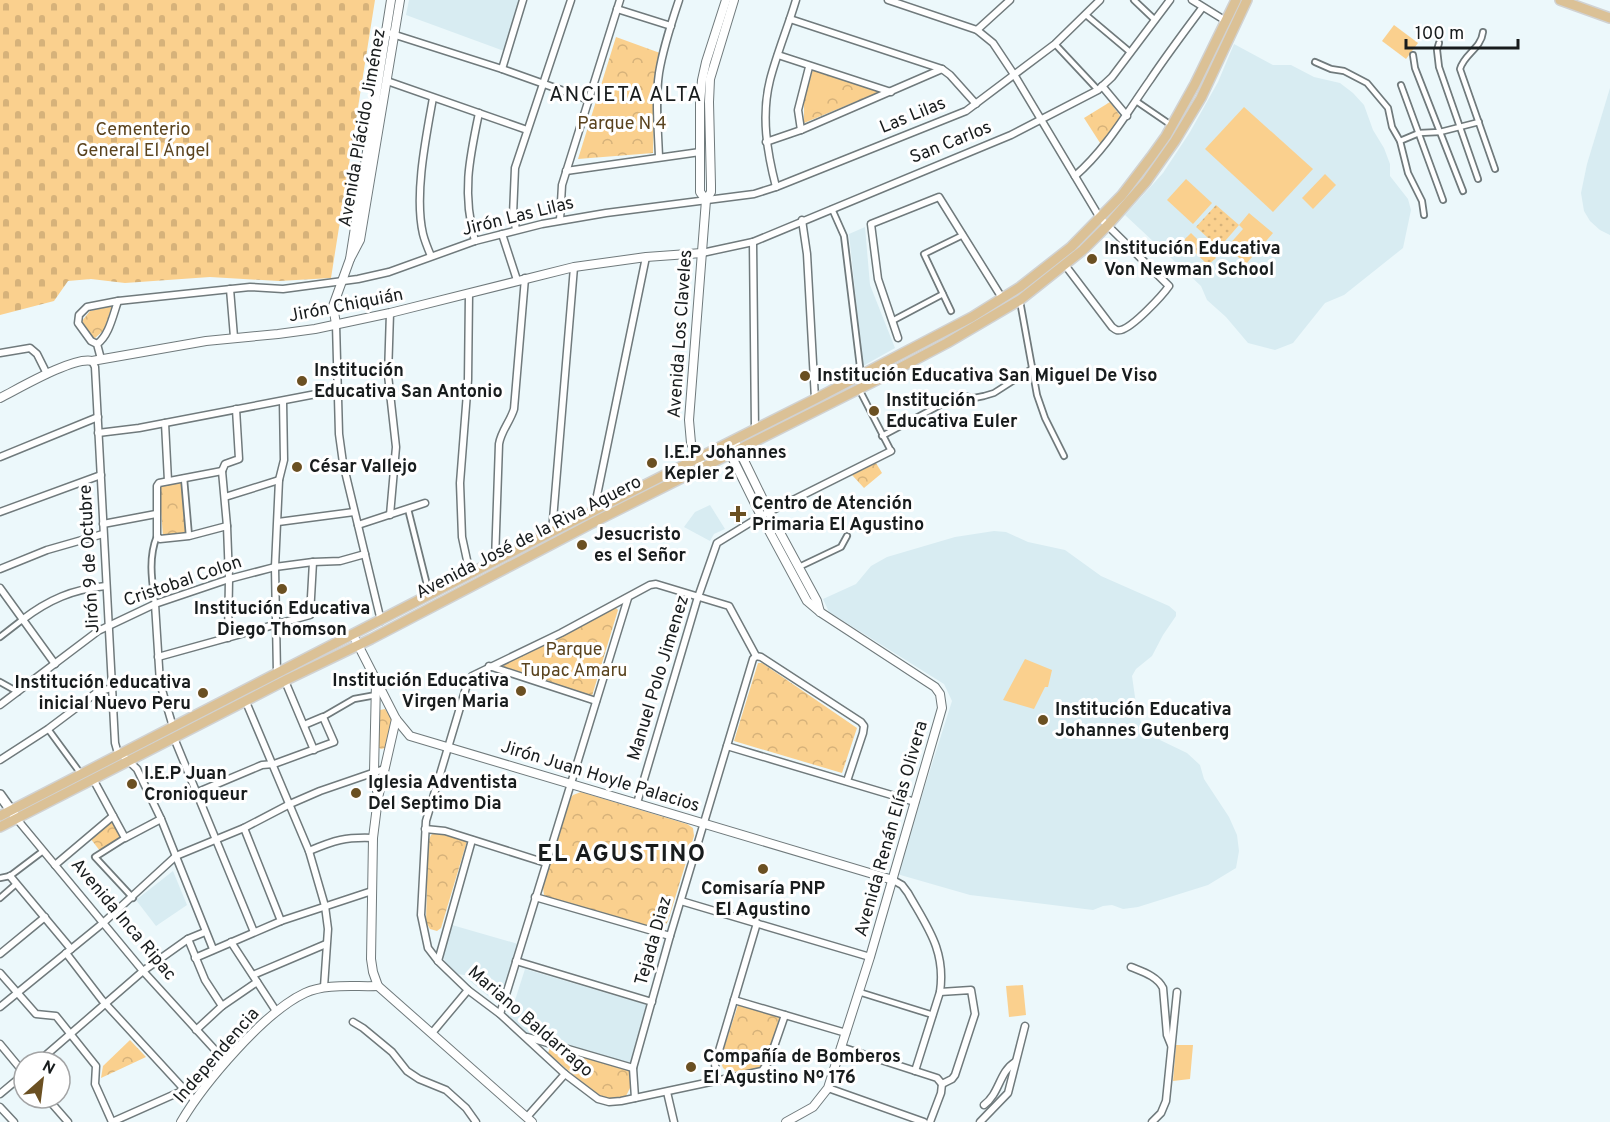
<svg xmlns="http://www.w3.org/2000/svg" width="1610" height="1122" font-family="Overpass,sans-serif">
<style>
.built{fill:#d8ecf2}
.grass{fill:url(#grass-dots)}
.cemetery{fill:url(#cemetery-stones)}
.park{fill:url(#park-crowns)}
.pitch{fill:#fad08e}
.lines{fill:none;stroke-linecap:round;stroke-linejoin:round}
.pedestrian-casing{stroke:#707a7c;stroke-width:8}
.minor-casing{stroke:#707a7c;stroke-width:9}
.tertiary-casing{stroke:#707a7c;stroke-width:10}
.secondary-casing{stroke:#707a7c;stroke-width:12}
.primary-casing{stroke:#d1d2d2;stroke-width:12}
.pedestrian{stroke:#fff;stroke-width:4.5}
.minor{stroke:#fff;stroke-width:6}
.tertiary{stroke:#fff;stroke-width:8}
.secondary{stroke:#fff;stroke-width:9}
.primary{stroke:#dbc196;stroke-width:9}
.poi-dot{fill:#6b5022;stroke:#fff;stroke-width:2}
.labels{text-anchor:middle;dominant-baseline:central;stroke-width:6;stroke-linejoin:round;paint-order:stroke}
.street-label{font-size:18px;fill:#181c1d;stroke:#fff}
.park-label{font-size:18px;fill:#5a431e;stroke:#fff}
.poi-label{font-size:18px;font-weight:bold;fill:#181c1d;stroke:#fff;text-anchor:start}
.quarter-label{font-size:21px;letter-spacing:1.5px;fill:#181c1d;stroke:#fff}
.district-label{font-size:24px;font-weight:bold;letter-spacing:1.5px;fill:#181c1d;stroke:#fff}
</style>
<defs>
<pattern id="grass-dots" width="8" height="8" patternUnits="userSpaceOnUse" patternTransform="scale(1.5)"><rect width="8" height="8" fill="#fad08e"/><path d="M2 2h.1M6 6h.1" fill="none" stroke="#d6b27a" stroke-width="1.8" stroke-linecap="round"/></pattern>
<pattern id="cemetery-stones" width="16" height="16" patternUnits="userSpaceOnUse" patternTransform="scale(1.5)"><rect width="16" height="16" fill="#fad08e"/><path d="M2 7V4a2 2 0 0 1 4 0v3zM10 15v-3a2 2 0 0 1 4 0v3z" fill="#d6b27a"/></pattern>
<pattern id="park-crowns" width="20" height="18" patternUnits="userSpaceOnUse" patternTransform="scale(1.5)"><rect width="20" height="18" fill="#fad08e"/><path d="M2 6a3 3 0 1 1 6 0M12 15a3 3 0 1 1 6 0" fill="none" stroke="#d6b27a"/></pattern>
</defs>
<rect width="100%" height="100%" fill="#ecf8fb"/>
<g class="built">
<polygon points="409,0 521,0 504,51 406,15"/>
<polygon points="1234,44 1273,65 1291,65 1314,77 1340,83 1353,93 1364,105 1373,130 1384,148 1390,164 1390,176 1408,199 1411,210 1403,248 1344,295 1325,303 1293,343 1275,350 1248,343 1226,317 1207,300 1201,286 1125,215 1163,173 1190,132 1218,82"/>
<polygon points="1610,88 1610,235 1600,230 1590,221 1584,211 1581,193 1587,164"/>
<polygon points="865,227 870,285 895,348 863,366 849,234"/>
<polygon points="710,505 725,529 714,534 710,541 684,527 695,512"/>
<polygon points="994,531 1006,532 1028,542 1065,550 1101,576 1169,606 1176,612 1176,616 1163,635 1152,656 1136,669 1132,676 1137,711 1141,722 1160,740 1187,753 1200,765 1204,779 1229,817 1237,835 1239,851 1236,868 1208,885 1138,907 1123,909 1112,905 1103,906 1093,910 970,895 897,874 952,701 944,684 829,612 823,599 856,584 871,566 887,557 955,537"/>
<polygon points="173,871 187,905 156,926 136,900"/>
<polygon points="452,925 518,944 504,989 500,995 495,997 488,996 470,981 471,976 457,974 446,964 443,956"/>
<polygon points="525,969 647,1005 630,1063 523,1032 509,1019"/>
</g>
<g class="grass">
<polygon points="1216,205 1239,225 1219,248 1196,227"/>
<polygon points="1191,233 1216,258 1208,265 1183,241"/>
</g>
<polygon class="cemetery" points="0,0 375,0 331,278 279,281 210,277 125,283 91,279 68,281 54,301 0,315"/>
<g class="park">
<polygon points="616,37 660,53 655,83 653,153 578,159"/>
<polygon points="813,69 879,90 879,92 804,123 804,101"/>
<polygon points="1110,102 1121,117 1102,146 1084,118"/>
<polygon points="112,306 104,330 94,339 82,321 90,311"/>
<polygon points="876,463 882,473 864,488 852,475"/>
<polygon points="182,481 187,535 163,536 159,487 161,484"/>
<polygon points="615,607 618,610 592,696 504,669 504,663"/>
<polygon points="758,663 762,663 857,728 842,773 734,741"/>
<polygon points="385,709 392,719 392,723 385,748 381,749 378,747 380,710"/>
<polygon points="581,792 687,824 693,828 694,836 668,921 663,929 655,929 551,899 544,895 543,887 570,799 573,795"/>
<polygon points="111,821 121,836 100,851 90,838"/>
<polygon points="437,831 467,841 441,928 437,931 430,929 426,922 428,842 431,835"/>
<path d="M738 1005 780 1016C776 1027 770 1059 762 1066 754 1072 737 1071 728 1072L723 1068 720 1060Z"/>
<polygon points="130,1040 146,1057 101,1078 103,1066"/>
<polygon points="551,1045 630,1069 631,1086 625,1098 608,1099 598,1096 548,1053"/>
</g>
<g class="pitch">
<polygon points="1394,25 1418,43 1406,59 1382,41"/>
<polygon points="813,75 831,80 823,112 804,108"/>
<polygon points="601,95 621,102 610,137 590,130"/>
<polygon points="1244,107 1313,169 1273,212 1205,149"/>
<polygon points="1325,174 1336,185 1313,209 1302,198"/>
<polygon points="1186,179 1212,203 1193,224 1167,200"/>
<polygon points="1249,213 1273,233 1246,264 1227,247 1243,229 1239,225"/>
<polygon points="1025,659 1052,670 1048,687 1045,687 1034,709 1003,700"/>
<polygon points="1023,985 1026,1015 1009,1017 1006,986"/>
<polygon points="1176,1045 1193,1045 1190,1079 1173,1081"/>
</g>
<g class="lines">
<g class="pedestrian-casing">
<g id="pedestrian">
<polyline points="1134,0 1155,20"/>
<polyline points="1086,15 1130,52"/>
<path d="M1483 32C1481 49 1464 54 1460 69L1495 169"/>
<polyline points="1439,43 1437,50 1439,67 1478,179"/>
<polyline points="1055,44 1098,90"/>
<polyline points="1413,55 1415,68 1463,191"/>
<polyline points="1315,62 1331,69 1344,71 1367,83 1388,108 1392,127 1400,141 1408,173 1422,201 1424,215"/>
<polyline points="1401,85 1443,200"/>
<polyline points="1136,101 1171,125"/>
<polyline points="1400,141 1419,133 1440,132 1479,122"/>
<polyline points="832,209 844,236 861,375"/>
<polyline points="1020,301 1037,395 1045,418 1064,456"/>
<polyline points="951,311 924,254 963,235"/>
<polyline points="892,321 943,294"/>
<polyline points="859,389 891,451"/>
<polyline points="882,436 959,395 974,398 984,396 994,393 1033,368"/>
<polyline points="184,478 189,536"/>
<polyline points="408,509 429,593"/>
<polyline points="801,566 841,547 847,536"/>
<path d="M155 604C152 581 148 558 157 536"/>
<polyline points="0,637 22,620"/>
<polyline points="0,682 18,692"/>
<polyline points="323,717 354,699 376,695"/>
<polyline points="48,729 81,774"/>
<polyline points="125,838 95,857 133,898"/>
<polyline points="0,878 10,876 43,851"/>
<polyline points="0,898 16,884"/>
<polyline points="859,992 933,1015"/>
</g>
</g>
<g class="minor-casing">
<g id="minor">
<path d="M888 0 977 30 993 43 1015 76 1100 218 1169 286C1162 296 1133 327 1121 330 1117 331 1116 330 1112 327L1065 265"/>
<polyline points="1192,0 1226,21"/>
<polyline points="617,9 671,26"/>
<polyline points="790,19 942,69 950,75 976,104"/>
<polyline points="977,30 1010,0"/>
<polyline points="386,32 502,69 589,100"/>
<polyline points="778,55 891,92"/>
<polyline points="502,69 523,0"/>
<polyline points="387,81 527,130"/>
<polyline points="1102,86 1127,116"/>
<polyline points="801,130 798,110 809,67"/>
<polyline points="766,142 801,130 942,69"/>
<path d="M659 157C658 129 655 100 659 73 663 48 671 24 679 0"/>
<polyline points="566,171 700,152"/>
<path d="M1075 176C1106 149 1126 114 1150 80 1166 56 1184 32 1202 8"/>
<path d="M776 187C767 152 761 116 770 80 777 53 788 27 796 0"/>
<polyline points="560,220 562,185 620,0"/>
<polyline points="802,220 807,254 815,399"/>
<polyline points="516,229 513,215 515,168 571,0"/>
<polyline points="502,234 517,280"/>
<path d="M475 241C462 194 469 160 479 113"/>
<polyline points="753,242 755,430"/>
<polyline points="702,253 753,242 1011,135 1098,90 1112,77 1170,0"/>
<path d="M431 256C428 249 425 242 423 234 414 195 426 137 433 98"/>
<polyline points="230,289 234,337"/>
<polyline points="469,294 468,380 460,483 462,537 470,574"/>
<polyline points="390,313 388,375 396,447 390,515"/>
<polyline points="336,324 339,434 343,463 381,621"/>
<polyline points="898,338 878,279 871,224 939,197 1002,298"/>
<path d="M97 344C109 336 113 315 118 301"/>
<polyline points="0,353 30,348 37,354 47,374"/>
<polyline points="101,359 97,344 91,341 78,323 79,315 87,307 118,301 250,287 283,289 358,279 389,272 475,241 542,224 606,213 754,194 776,187 966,111 1055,44 1100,0"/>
<polyline points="92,361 95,367 115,743 117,750 137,769 161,819 213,949"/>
<polyline points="165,423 168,481"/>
<polyline points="98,433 139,428 337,390"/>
<polyline points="0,457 98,417"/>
<polyline points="222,471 159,483 157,486 157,536 160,539 189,536 227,526"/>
<polyline points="222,471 227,526 229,579 228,638"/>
<polyline points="222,471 225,464 239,459 236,409"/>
<polyline points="225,497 279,480"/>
<polyline points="594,510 646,257"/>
<polyline points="0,512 101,475"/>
<polyline points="278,522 354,512"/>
<polyline points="103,524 156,514"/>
<polyline points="358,525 425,503"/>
<polyline points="552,532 574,267"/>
<path d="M495 561 499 444C501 431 510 422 514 409L525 278"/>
<polyline points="0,569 47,550 103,534"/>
<polyline points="0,588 55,664"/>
<polyline points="155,604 160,683 173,727"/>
<path d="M22 620C48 600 73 589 106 586"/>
<polyline points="158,657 310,615 313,562"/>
<polyline points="489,666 596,701"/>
<polyline points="277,674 275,567 279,480 284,460 283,401"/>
<polyline points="285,681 314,750"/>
<polyline points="246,702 309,851 325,906 328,929 324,987"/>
<polyline points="0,705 98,631 155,604 229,579 275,567 313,562 340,561 365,554"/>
<polyline points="174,738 254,932"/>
<polyline points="727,746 915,802"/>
<polyline points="0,760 48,729 96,693 111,688"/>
<polyline points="93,779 125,838 161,819"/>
<polyline points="198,792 262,765 274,764 334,742 323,717 304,725"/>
<polyline points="637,803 697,600 717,543 761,516 891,451"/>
<polyline points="16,818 143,971 226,1062"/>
<polyline points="244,828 281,921"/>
<polyline points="425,829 445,831 546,863"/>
<path d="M309 851C335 840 345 837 373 838"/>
<polyline points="55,865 113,816"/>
<polyline points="10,876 71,949"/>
<path d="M893 880 902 885 908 893C927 927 946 950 940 992L915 1071"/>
<polyline points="535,897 670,936"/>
<polyline points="681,901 870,957"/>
<polyline points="188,939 205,980 222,1006"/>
<polyline points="231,942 276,1011"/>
<polyline points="66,953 102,1000 194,1100"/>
<polyline points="0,954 45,917"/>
<polyline points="195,958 281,921 372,891"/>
<polyline points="438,961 472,840"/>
<polyline points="516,961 652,1002"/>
<path d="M1131 967C1143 972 1157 976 1163 988L1167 1035 1171 1045"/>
<polyline points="0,973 36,1014 56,1016 96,1066 95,1084 112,1122"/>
<polyline points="253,975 326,944"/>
<polyline points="940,992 971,990 975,1014 955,1075 952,1079 942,1084"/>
<polyline points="734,1000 846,1033"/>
<polyline points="0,1007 103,923 176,856 244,828 290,804 320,791 384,769"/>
<polyline points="500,1014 628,598"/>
<polyline points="785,1015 769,1061 762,1071 621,1101 609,1102 598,1099 565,1074 500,1014 468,990 438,961 428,948 421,915 426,821 468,681 472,676 561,633 650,585 656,584 729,606 756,656 761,657 861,722 864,726 863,733 847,781"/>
<polyline points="353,1022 363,1028 392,1052 407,1071 419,1079 446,1090 466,1108 476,1122"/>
<polyline points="196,1030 222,1006 257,982"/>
<polyline points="432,1033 468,990"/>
<polyline points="527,1037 633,1068"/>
<polyline points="0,1044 24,1073"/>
<polyline points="841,1047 937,1078 942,1084"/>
<polyline points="38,1062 143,971 188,939 205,932"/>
<polyline points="717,1081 715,1064 757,923"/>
<polyline points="828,1088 924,1122"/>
<polyline points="667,1092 674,1122"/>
<polyline points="0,1094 24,1074"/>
<polyline points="47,1098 68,1122"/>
<polyline points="635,1098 633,1068 670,936 753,659 756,656"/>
<path d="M984 1105C1000 1093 999 1072 1015 1062"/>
<polyline points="0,1107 14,1122"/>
<polyline points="527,1117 565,1074"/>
<polyline points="112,1122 211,1078"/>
<polyline points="930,1122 941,1093 942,1084"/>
<polyline points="980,1122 1008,1093 1025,1026"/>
<polyline points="1152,1122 1161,1113 1166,1101 1177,992"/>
</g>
</g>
<g class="tertiary-casing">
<g id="tertiary">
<polyline points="391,0 350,259 360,240 400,0"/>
<polyline points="706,200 700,192 700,103 702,80 706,62 726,0"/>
<polyline points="336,324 333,306 350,259"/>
<path d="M0 398C18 389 74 356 92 361L206 341 278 334 315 329 390 313 574 267 646 257 702 253"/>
<polyline points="736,444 771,516 817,601 820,612"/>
<polyline points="726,445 761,516 807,601 820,612 935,687 940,694 942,708 870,957 828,1088 813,1107 786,1122"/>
<polyline points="702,467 691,443 689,420 706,200 711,192 711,185 709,102 710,79 734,0"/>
<polyline points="353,635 396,719 410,736 893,880"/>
<polyline points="376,683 374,772 377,791"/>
<polyline points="396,719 378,798 373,838 371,959 373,972 378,986 532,1122"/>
<path d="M181 1122C204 1083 264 1012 305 993 326 983 355 987 378 986"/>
</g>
</g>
<g class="secondary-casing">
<polyline id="secondary" points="0,795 15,816"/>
</g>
<g class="primary-casing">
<g id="primary">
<polyline points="1560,0 1610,18"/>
<polyline points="0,816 518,549 815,399 972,317 1020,287 1071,247 1122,195 1151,157 1166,136 1195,84 1236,0"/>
<polyline points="0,827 288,679 371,639 602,518 877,380 947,343 1020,300 1083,250 1108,225 1146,182 1175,141 1201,98 1247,0"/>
</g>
</g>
<use href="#pedestrian" class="pedestrian"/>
<use href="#minor" class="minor"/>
<use href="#tertiary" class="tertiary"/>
<use href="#secondary" class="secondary"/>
<use href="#primary" class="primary"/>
</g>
<g class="poi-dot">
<circle cx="1092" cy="259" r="6"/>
<circle cx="805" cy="376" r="6"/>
<circle cx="302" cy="381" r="6"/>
<circle cx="874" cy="411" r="6"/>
<circle cx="652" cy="463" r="6"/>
<circle cx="297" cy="467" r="6"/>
<path d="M735 505h6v6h6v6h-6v6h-6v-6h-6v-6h6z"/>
<circle cx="582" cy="545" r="6"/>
<circle cx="282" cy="589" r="6"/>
<circle cx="521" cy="691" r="6"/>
<circle cx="203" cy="693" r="6"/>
<circle cx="1043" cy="720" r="6"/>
<circle cx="132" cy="784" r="6"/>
<circle cx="356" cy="793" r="6"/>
<circle cx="763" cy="869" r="6"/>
<circle cx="691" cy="1067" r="6"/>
</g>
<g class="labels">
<g class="street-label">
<text transform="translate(913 116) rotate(-22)">Las Lilas</text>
<text transform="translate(363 128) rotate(-80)">Avenida Plácido Jiménez</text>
<text transform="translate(951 143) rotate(-22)">San Carlos</text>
<text transform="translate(518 217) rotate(-14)">Jirón Las Lilas</text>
<text transform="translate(346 306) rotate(-11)">Jirón Chiquián</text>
<text transform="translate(681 334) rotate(-86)">Avenida Los Claveles</text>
<text transform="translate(529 538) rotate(-27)">Avenida José de la Riva Aguero</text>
<text transform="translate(90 559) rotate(-93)">Jirón 9 de Octubre</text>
<text transform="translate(183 582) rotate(-19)">Cristobal Colon</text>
<text transform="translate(659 678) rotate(-73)">Manuel Polo Jimenez</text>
<text transform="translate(600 777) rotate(17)">Jirón Juan Hoyle Palacios</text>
<text transform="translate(892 829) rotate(-74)">Avenida Renán Elías Olivera</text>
<text transform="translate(123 920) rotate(50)">Avenida Inca Ripac</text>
<text transform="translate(654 941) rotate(-74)">Tejada Diaz</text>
<text transform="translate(530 1022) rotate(41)">Mariano Baldarrago</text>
<text transform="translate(217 1056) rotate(-49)">Independencia</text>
</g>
<g class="park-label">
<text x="622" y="124">Parque N 4</text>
<text x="143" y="130">Cementerio<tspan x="143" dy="21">General El Ángel</tspan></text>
<text x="574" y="650">Parque<tspan x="574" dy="21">Tupac Amaru</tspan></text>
</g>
<g class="poi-label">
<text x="1104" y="249">Institución Educativa<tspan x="1104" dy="21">Von Newman School</tspan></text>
<text x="314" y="371">Institución<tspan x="314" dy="21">Educativa San Antonio</tspan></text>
<text x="817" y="376">Institución Educativa San Miguel De Viso</text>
<text x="886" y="401">Institución<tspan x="886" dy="21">Educativa Euler</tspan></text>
<text x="664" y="453">I.E.P Johannes<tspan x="664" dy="21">Kepler 2</tspan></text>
<text x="309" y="467">César Vallejo</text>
<text x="752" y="504">Centro de Atención<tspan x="752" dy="21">Primaria El Agustino</tspan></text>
<text x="594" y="535">Jesucristo<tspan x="594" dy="21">es el Señor</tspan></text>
<text x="282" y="609" text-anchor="middle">Institución Educativa<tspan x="282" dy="21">Diego Thomson</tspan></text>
<text x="509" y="681" text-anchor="end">Institución Educativa<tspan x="509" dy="21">Virgen Maria</tspan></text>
<text x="191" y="683" text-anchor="end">Institución educativa<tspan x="191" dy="21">inicial Nuevo Peru</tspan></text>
<text x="1055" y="710">Institución Educativa<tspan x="1055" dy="21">Johannes Gutenberg</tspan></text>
<text x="144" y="774">I.E.P Juan<tspan x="144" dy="21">Cronioqueur</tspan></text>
<text x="368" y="783">Iglesia Adventista<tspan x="368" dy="21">Del Septimo Dia</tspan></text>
<text x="763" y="889" text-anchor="middle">Comisaría PNP<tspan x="763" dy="21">El Agustino</tspan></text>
<text x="703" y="1057">Compañía de Bomberos<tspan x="703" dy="21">El Agustino Nº 176</tspan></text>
</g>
<g class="quarter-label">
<text x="626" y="95">ANCIETA ALTA</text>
</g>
<g class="district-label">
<text x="622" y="855">EL AGUSTINO</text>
</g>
</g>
<g transform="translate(42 1080) rotate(28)"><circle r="28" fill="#ffffff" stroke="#a3a4a5" stroke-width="1.5"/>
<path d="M0-4.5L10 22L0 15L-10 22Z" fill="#6b5022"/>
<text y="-9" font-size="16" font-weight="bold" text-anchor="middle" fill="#181c1d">N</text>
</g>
<path d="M1406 39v9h112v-9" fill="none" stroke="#181c1d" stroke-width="3"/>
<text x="1415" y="39" font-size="18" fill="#181c1d" stroke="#ffffff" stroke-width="4.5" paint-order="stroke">100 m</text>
</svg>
